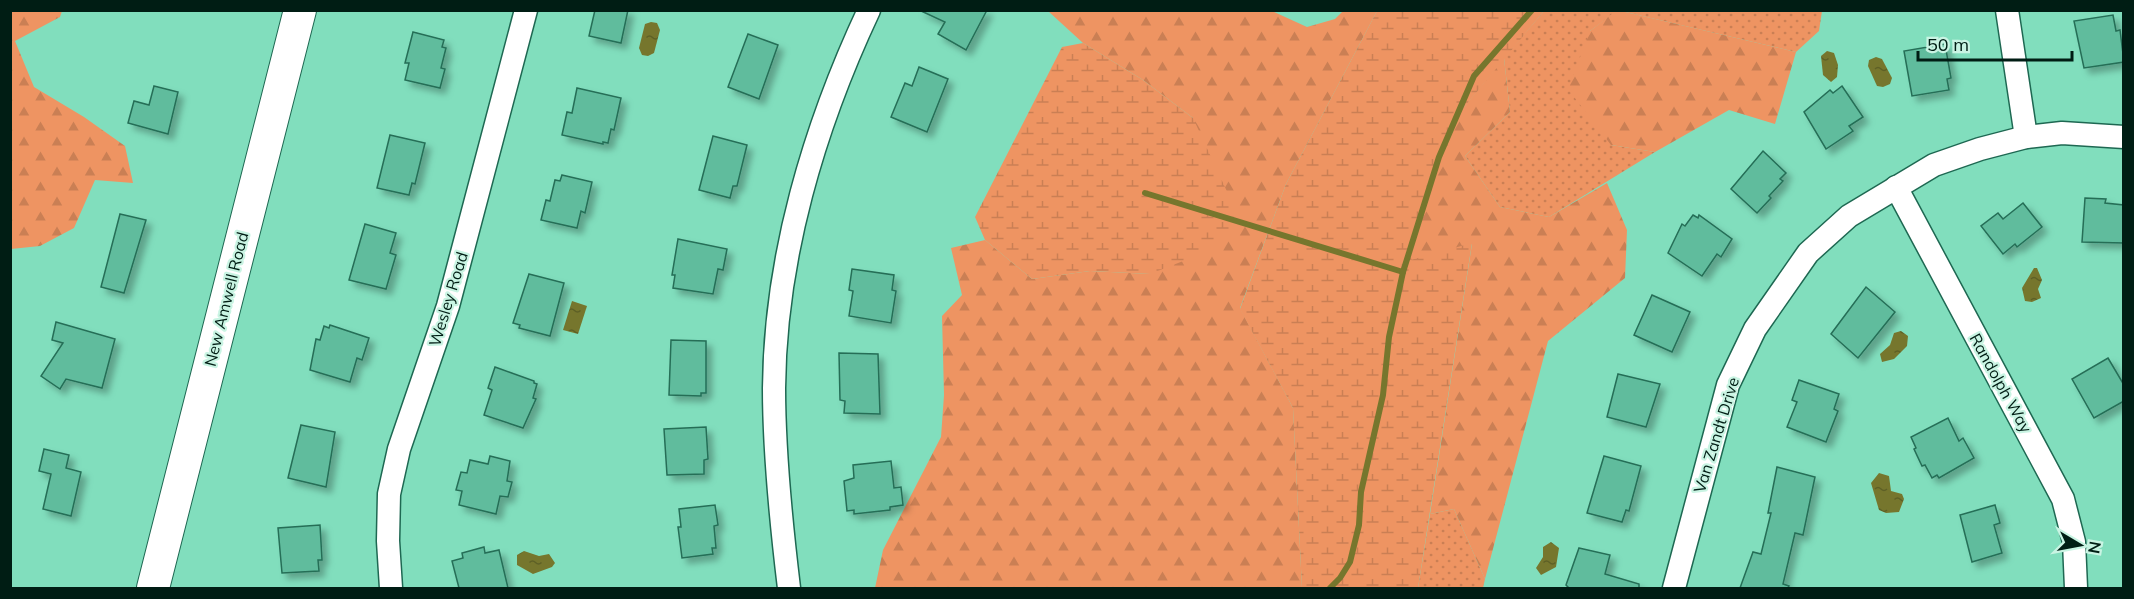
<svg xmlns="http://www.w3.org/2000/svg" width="2134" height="599" font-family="Mulish,sans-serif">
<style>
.grass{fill:url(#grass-dots)}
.forest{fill:url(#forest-firs)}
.wetland{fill:url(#wetland-marsh)}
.water{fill:url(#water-ripples)}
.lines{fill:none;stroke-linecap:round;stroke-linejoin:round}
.stream{stroke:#76762d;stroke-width:6}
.building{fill:#60bc9d;stroke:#256e57;stroke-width:1.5;filter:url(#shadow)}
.street-casing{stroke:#1e6852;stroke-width:25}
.secondary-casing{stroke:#1e6852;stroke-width:34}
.street{stroke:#fff;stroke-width:22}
.secondary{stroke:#fff;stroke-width:32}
.labels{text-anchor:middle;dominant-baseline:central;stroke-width:4.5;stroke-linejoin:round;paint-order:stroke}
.street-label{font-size:16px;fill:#001d14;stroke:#c9f4e3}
</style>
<defs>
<pattern id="grass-dots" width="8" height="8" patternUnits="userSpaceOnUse" patternTransform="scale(1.5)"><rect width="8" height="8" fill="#ee9462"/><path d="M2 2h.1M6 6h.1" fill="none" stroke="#ca7f54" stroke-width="1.8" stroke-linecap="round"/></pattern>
<pattern id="forest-firs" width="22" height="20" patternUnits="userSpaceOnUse" patternTransform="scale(1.5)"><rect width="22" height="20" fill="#ee9462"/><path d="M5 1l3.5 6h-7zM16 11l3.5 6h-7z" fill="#ca7f54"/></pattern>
<pattern id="wetland-marsh" width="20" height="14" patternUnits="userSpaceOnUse" patternTransform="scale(1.5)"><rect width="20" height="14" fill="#ee9462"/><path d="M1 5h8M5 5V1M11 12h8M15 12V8" fill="none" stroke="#ca7f54"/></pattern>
<pattern id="water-ripples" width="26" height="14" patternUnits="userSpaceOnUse" patternTransform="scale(1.5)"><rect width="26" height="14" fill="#76762d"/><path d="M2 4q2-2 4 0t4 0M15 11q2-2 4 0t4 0" fill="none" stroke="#5e6025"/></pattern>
<filter id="shadow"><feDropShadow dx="5.5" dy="5.5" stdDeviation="3" flood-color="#0004"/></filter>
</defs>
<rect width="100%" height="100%" fill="#81debd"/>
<g class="grass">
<polygon points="1544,11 1617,11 1590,31 1611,145 1655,152 1549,217 1500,207 1465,156 1510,112 1504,58"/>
<polygon points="1621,11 1822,11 1819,31 1796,52"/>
<polygon points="1454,509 1485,579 1483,588 1418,588 1430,514"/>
</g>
<g class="forest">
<polygon points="1617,10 1796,52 1775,124 1729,110 1655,152 1611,145 1568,89 1590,31"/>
<polygon points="10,11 62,11 60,17 15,41 34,87 84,117 125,146 133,183 95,180 74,228 40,246 11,249"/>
<polygon points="1048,11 1272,11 1307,27 1335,19 1343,11 1377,11 1286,184 1240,308 1293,408 1302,588 875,588 883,550 941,437 944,395 942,316 962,295 951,248 985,240 1032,279 1090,271 1150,274 1193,118 1143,80 1083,43"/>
<polygon points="1504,58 1510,112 1465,156 1500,207 1549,217 1607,183 1627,230 1625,278 1548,341 1485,579 1454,509 1430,514 1472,244 1407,262 1451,123"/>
</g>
<g class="wetland">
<polygon points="1377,11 1544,11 1451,123 1407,261 1472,243 1418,588 1302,588 1293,408 1240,309 1286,184"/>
<polygon points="1083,43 1143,80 1193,118 1236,211 1227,237 1196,256 1150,274 1090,271 1032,279 985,240 975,217 1062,47"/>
</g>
<g class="water">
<polygon points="651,22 657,23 660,30 654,53 648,56 642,55 639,48 645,24"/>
<polygon points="1827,51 1834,53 1838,65 1837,77 1831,82 1823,75 1821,56"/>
<polygon points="1876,57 1882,59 1892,78 1890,84 1883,87 1877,86 1868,66 1869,60"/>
<polygon points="2034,268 2037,268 2042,280 2038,289 2041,298 2032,302 2025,301 2022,288"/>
<polygon points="572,301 587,306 578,334 563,330"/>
<polygon points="1901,331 1908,336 1907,346 1894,359 1882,362 1880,354 1890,345 1894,333"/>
<polygon points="1879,473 1889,476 1891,491 1902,494 1904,499 1899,512 1886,513 1879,510 1871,483"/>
<polygon points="1551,542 1559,548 1556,567 1541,575 1536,568 1543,557 1543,547"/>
<polygon points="524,551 539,556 549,554 555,563 552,567 533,574 517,565 517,555"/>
</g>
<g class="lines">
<g class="stream">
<polyline points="1145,193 1403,272"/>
<polyline points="1330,588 1340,578 1350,562 1359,525 1361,492 1383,395 1389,337 1403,272 1439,157 1474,76 1532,10"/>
</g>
</g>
<g class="building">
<polygon points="595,10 628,10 621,43 589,36"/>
<polygon points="919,10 987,10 966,50 938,34 945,22"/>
<polygon points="2113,15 2116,31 2120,30 2124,62 2084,68 2074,21"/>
<polygon points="413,32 444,40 442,47 446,48 441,68 445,69 440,88 405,80 409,63 405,63"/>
<polygon points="748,34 778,45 759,99 728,87"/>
<polygon points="1945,44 1951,78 1947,79 1949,90 1912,96 1904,51"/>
<polygon points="919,67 948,79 927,132 891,117 905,83 912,86"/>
<polygon points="154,86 178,92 168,134 128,123 134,101 149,105"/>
<polygon points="1842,86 1863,117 1849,126 1853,131 1826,149 1804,112 1830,90 1833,93"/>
<polygon points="577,88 621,98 614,130 611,129 608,143 603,142 603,144 562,135 567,112 572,113"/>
<polygon points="390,135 425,143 415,184 412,183 409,195 377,188"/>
<polygon points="713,136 747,145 737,186 733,186 730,198 699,190"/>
<polygon points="1763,151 1786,173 1780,179 1783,181 1769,196 1771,198 1757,213 1731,189"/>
<polygon points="562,175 592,182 585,213 581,211 577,228 541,220 546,200 550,201 555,180 560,181"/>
<polygon points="2085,198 2106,199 2105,203 2124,205 2124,243 2082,242"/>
<polygon points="2023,203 2042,227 2017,247 2015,244 2003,254 1981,226 1998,213 2003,219"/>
<polygon points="120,214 146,220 124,293 101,287"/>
<polygon points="1693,215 1698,218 1699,215 1732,239 1721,257 1717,254 1702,276 1668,253 1682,224 1685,226"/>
<polygon points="365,224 396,233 390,253 396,255 386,289 349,280"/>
<polygon points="678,239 727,249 723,270 718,269 713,294 673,288 675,275 672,275"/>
<polygon points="852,269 894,275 892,290 896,291 891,323 849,316 853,291 849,290"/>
<polygon points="529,274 564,283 550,336 519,328 520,325 513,323"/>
<polygon points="1866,287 1895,312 1858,358 1831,334"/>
<polygon points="1652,295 1690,312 1672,352 1634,335"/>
<polygon points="56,322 115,339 102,388 66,379 60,389 41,376 63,343 52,340"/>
<polygon points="330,325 369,338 362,360 357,358 350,382 310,370 316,339 320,340 324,326 329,328"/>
<polygon points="671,340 706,341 706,393 701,393 701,396 669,395"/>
<polygon points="839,353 878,354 880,414 844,413 845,401 840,400"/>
<polygon points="2108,358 2124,385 2124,401 2094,418 2072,379"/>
<polygon points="495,367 534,381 534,383 537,384 533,398 536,399 523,428 484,415 492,390 488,388"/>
<polygon points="1618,374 1660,384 1646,427 1607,417"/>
<polygon points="1799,380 1839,394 1834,409 1838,411 1826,442 1787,427 1797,402 1792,400"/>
<polygon points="1948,418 1959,441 1963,438 1974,458 1939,478 1937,475 1932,478 1925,465 1922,466 1914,449 1916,448 1911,437"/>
<polygon points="301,425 335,432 326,487 288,478"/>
<polygon points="706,427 708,459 704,460 704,474 667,475 664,429"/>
<polygon points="44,449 69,455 66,468 81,472 71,516 43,509 51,474 39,471"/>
<polygon points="490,456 510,461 507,481 512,482 508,497 500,496 496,514 459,505 462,491 456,490 461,472 467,473 470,460 488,464"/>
<polygon points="1604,456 1641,466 1629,511 1626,510 1622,522 1587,513"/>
<polygon points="891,461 894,488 901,487 903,505 890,507 890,510 854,514 854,510 847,511 844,481 854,478 853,465"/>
<polygon points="1777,467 1815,477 1803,535 1795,533 1783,584 1789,586 1788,588 1740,588 1753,552 1761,554 1771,513 1768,513"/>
<polygon points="715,505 718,525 714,526 716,548 712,548 713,554 682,558 678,527 681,527 679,509"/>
<polygon points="1995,505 2000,523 1994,525 2002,553 1972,562 1960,515"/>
<polygon points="320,525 322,560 318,560 319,571 282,573 278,528"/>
<polygon points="484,547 485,553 499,550 508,588 459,588 452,561 463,558 462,553"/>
<polygon points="1579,548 1610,555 1605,574 1639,584 1639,588 1569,588 1566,585"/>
</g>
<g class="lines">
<g class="street-casing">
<g id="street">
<polyline points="2007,10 2026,137"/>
<polyline points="1896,187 2063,499 2074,542 2076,588"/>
<polyline points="391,588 388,541 389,494 399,449 448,306 526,10"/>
<path d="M789 588C781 522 774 455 774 388 775 258 814 127 869 10"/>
<polyline points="1674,588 1728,385 1755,329 1808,253 1849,216 1934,165 1980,149 2026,137 2062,133 2124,137"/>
</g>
</g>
<g class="secondary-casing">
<polyline id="secondary" points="153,588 300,10"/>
</g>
<use href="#street" class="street"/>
<use href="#secondary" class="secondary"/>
</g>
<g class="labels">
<g class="street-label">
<text transform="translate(226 299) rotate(-76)">New Amwell Road</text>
<text transform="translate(448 299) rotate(-73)">Wesley Road</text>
<text transform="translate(2001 383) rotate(61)">Randolph Way</text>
<text transform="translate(1716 435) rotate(-73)">Van Zandt Drive</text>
</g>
</g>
<rect width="2134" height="599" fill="none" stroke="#001d14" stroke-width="24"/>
<g transform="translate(2080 545) rotate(100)" stroke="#c9f4e3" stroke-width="4.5" paint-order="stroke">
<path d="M0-4.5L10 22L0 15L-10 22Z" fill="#001d14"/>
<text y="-9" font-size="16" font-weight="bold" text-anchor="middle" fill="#001d14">N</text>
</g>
<path d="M1918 51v9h154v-9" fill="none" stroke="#001d14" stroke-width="3"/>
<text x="1927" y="51" font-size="18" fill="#001d14" stroke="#c9f4e3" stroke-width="4.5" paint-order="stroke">50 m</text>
</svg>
